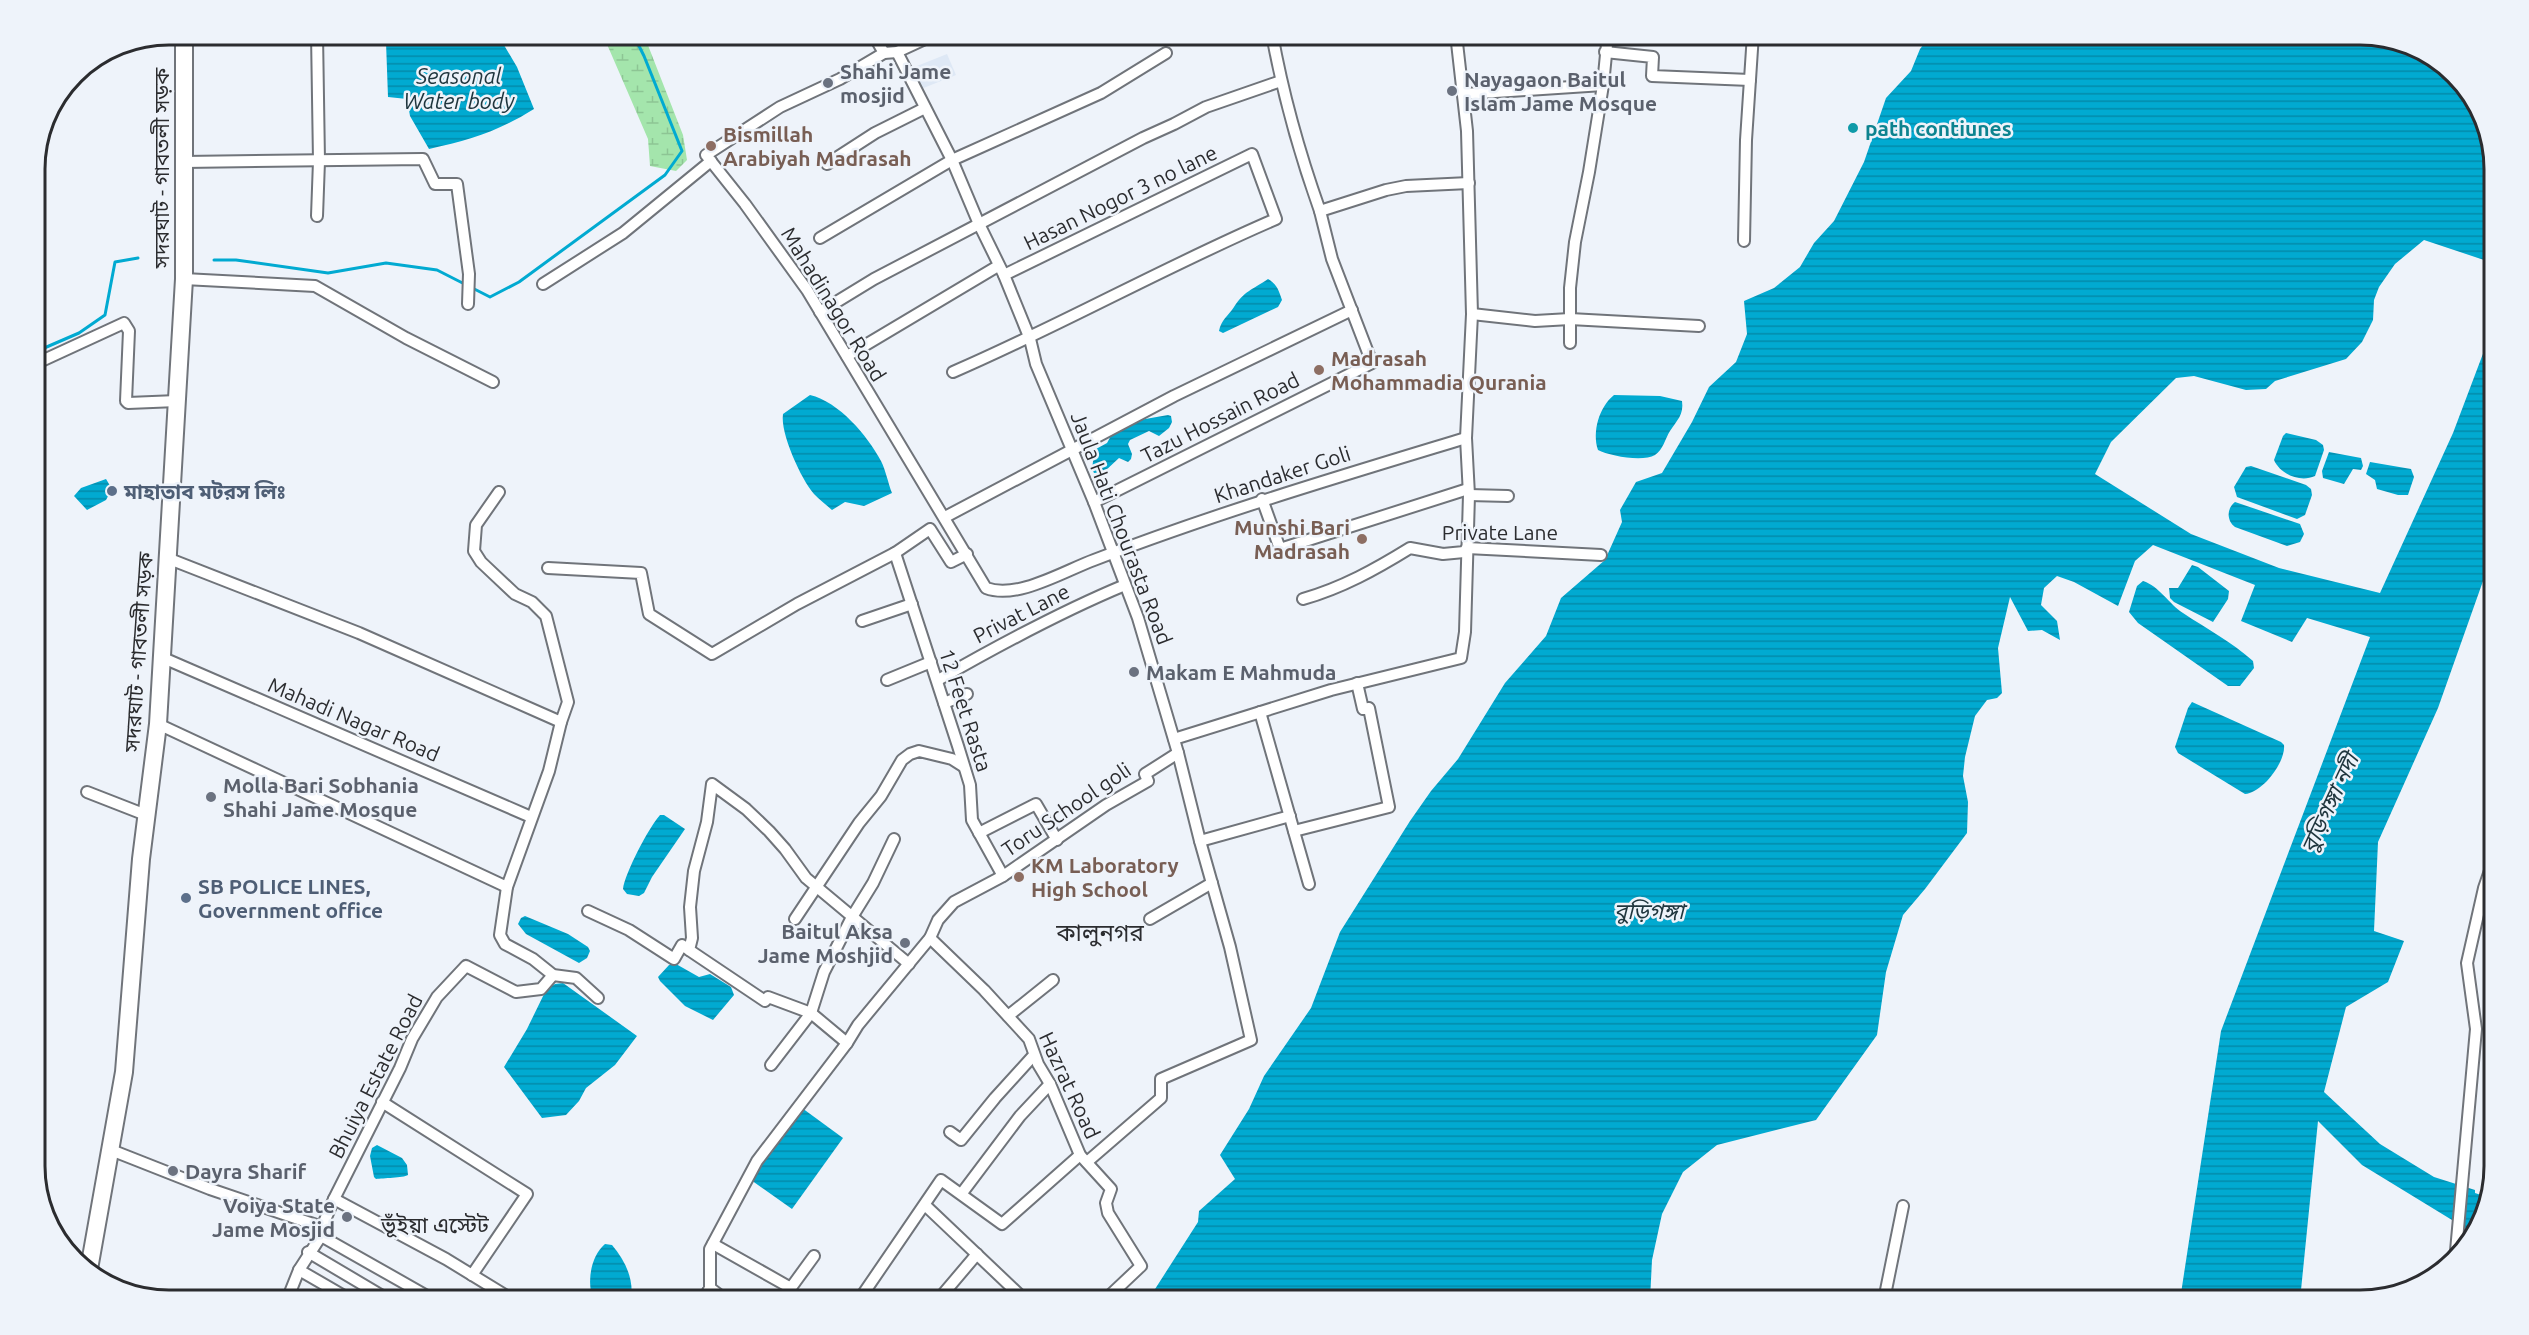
<svg xmlns="http://www.w3.org/2000/svg" width="2529" height="1335" font-family="Ubuntu,'Noto Sans Bengali',sans-serif">
<style>
.built{fill:#dee8f5}
.wetland{fill:url(#wetland-marsh)}
.water{fill:url(#water-rules);fill-rule:evenodd}
.lines{fill:none;stroke-linecap:round;stroke-linejoin:round}
.stream{stroke:#01aad1;stroke-width:3}
.minor-casing{stroke:#70747a;stroke-width:14}
.trunk-casing{stroke:#70747a;stroke-width:20}
.minor{stroke:#fff;stroke-width:10}
.trunk{stroke:#fff;stroke-width:16}
.worship-dot{fill:#6b7280;stroke:#eef3fa;stroke-width:2}
.culture-dot{fill:#0f9aa8;stroke:#eef3fa;stroke-width:2}
.education-dot{fill:#8d6e63;stroke:#eef3fa;stroke-width:2}
.service-dot{fill:#5c6f8a;stroke:#eef3fa;stroke-width:2}
.labels{text-anchor:middle;dominant-baseline:central;stroke-width:5;stroke-linejoin:round;paint-order:stroke}
.worship-label{font-size:21px;font-weight:bold;fill:#5b616d;stroke:#eef3fa;text-anchor:start}
.culture-label{font-size:21px;font-weight:bold;fill:#0d838f;stroke:#eef3fa;text-anchor:start}
.education-label{font-size:21px;font-weight:bold;fill:#785e54;stroke:#eef3fa;text-anchor:start}
.street-label{font-size:21px;fill:#2b2c2f;stroke:#eef3fa}
.service-label{font-size:21px;font-weight:bold;fill:#4e5e75;stroke:#eef3fa;text-anchor:start}
.water-label{font-size:22px;font-style:italic;fill:#1f353d;stroke:#eef3fa}
.neighbourhood-label{font-size:22px;fill:#2b2c2f;stroke:#eef3fa}
.quarter-label{font-size:24px;fill:#2b2c2f;stroke:#eef3fa}
.rim{fill:none;stroke:#2b2c2f;stroke-width:3}
</style>
<defs>
<pattern id="wetland-marsh" width="20" height="14" patternUnits="userSpaceOnUse" patternTransform="scale(1.5)"><rect width="20" height="14" fill="#a4e5ac"/><path d="M1 5h8M5 5V1M11 12h8M15 12V8" fill="none" stroke="#8dc594"/></pattern>
<pattern id="water-rules" width="6" height="5" patternUnits="userSpaceOnUse" patternTransform="scale(1.5)"><rect width="6" height="5" fill="#01aad1"/><path d="M0 2.5h6" fill="none" stroke="#038baa"/></pattern>
</defs>
<rect width="100%" height="100%" fill="#eef3fa"/>
<polygon class="built" points="947,54 956,75 921,89 912,68"/>
<polygon class="wetland" points="603,35 644,35 683,135 687,160 676,171 650,166 648,139"/>
<g class="water">
<path d="M398 34 498 35 517 67 534 109C497 132 470 140 429 149L410 116 407 99 388 97 386 42Z"/>
<path d="M1931 35H2359L2420 49 2472 95 2494 161V550L2438 708 2378 842 2374 931 2404 941 2388 982 2346 1007 2324 1092 2380 1144 2434 1177 2475 1190V1193L2487 1197 2480 1226 2475 1231H2470L2362 1165 2318 1121 2300 1300H2180L2221 1031 2370 637 2307 618 2292 642 2241 621 2255 585 2153 545 2135 561 2118 606 2074 582 2057 576 2044 588 2041 605 2057 621 2060 640 2042 630 2028 631 2010 597 1998 648 2002 693 1997 698 1987 700 1975 716 1965 757 1963 776 1968 802 1967 833 1925 889 1903 915 1886 972 1877 1035 1816 1120 1717 1145 1683 1172 1662 1214 1652 1260 1650 1300H1148L1198 1222 1199 1211 1235 1179 1220 1155 1249 1109 1264 1076 1311 1008 1340 932 1410 821 1431 791 1458 759 1505 683 1546 636 1561 598 1605 560 1622 522 1620 510 1636 482 1662 473 1692 422 1709 387 1736 362 1747 334 1744 301 1774 288 1800 267 1814 243 1834 221 1864 162 1886 98 1911 71 1920 49ZM2424 240 2490 262 2484 351 2453 433 2380 593 2279 568 2191 534 2095 474 2111 442 2176 378 2194 376 2246 390 2266 389 2275 381 2346 359 2362 342 2373 320 2374 300 2379 287 2395 264Z"/>
<path d="M1268 279C1277 284 1279 291 1282 300L1278 307 1223 333 1219 331C1221 320 1228 316 1234 307 1244 291 1252 290 1268 279Z"/>
<path d="M810 395C839 402 867 435 881 461 886 471 888 483 892 493L864 506 845 502 832 510C826 505 819 499 814 494 801 479 780 433 783 414Z"/>
<path d="M1614 395 1660 396 1682 401C1684 415 1677 420 1670 431 1665 439 1663 450 1655 455 1643 462 1609 456 1598 450 1592 432 1599 407 1614 395Z"/>
<polygon points="1168,415 1171,416 1172,422 1169,428 1159,436 1149,431 1130,440 1128,444 1132,454 1131,459 1128,462 1119,458 1104,472 1094,473 1092,469 1094,454 1096,449 1107,443 1113,432 1134,421"/>
<path d="M2286 433 2316 440 2323 445 2324 450 2315 476C2300 483 2280 474 2274 460L2283 436Z"/>
<polygon points="2329,452 2361,458 2363,466 2361,470 2353,469 2344,484 2323,478 2322,471"/>
<polygon points="2370,462 2411,469 2414,477 2408,495 2398,495 2377,489 2375,480 2366,474"/>
<polygon points="2251,466 2306,485 2311,489 2312,495 2305,515 2297,519 2237,497 2234,487 2246,467"/>
<polygon points="106,479 112,489 106,500 87,510 74,496 81,488"/>
<path d="M2235 502 2300 524 2304 534 2300 542 2287 546 2235 527C2227 521 2226 509 2235 502Z"/>
<polygon points="2192,565 2198,567 2229,591 2228,599 2213,622 2174,602 2170,598 2169,588 2178,588"/>
<path d="M2143 581C2159 586 2169 604 2183 613 2207 629 2232 642 2253 661L2254 668 2240 686H2228L2138 623 2129 612 2137 586Z"/>
<path d="M2192 702 2281 742 2284 745C2286 762 2262 793 2245 794L2178 753 2175 747 2188 708Z"/>
<path d="M660 815H664L685 829 652 877 644 893 639 896 627 894 623 889C625 873 649 827 660 815Z"/>
<polygon points="525,916 568,934 588,947 590,951 587,958 579,963 526,934 518,924 521,918"/>
<polygon points="676,964 699,977 710,974 731,987 734,995 713,1020 685,1006 660,981 658,977 669,965"/>
<polygon points="563,983 637,1036 615,1065 586,1088 579,1101 566,1115 542,1118 504,1067 527,1029 546,990 555,984"/>
<polygon points="802,1108 843,1138 792,1209 751,1180"/>
<path d="M377 1145 402 1158 407 1165 408 1175C403 1178 383 1178 376 1179L374 1177 370 1156 372 1148Z"/>
<path d="M605 1244 612 1245C626 1262 634 1279 631 1300H593C587 1282 590 1257 605 1244Z"/>
</g>
<g class="lines">
<g class="stream">
<polyline points="214,260 236,260 328,273 386,263 437,270 490,297 519,282 665,175 682,151 644,56 633,34"/>
<polyline points="35,352 79,333 105,315 115,262 138,258"/>
</g>
<g class="minor-casing">
<g id="minor">
<polyline points="317,34 319,161 317,216"/>
<polyline points="873,34 884,53"/>
<path d="M936 34 897 52 884 53 840 79 780 107 706 155 745 204 807 290 986 588C1017 600 1064 571 1094 560 1216 513 1341 476 1466 438"/>
<path d="M1272 34C1283 95 1299 152 1320 211"/>
<polyline points="897,52 952,160 979,224 1004,275 1030,339 1036,364 1094,502 1138,618 1178,753 1200,841 1230,947 1251,1040 1161,1079 1161,1098 1087,1162"/>
<polyline points="1605,52 1653,57 1652,76 1750,80"/>
<polyline points="1464,94 1603,85"/>
<polyline points="184,162 423,159 435,184 457,184 469,274 468,304"/>
<polyline points="827,164 875,133 925,108"/>
<polyline points="820,238 952,160 1101,93 1166,53"/>
<polyline points="1744,241 1746,140 1753,34"/>
<polyline points="184,279 315,286 406,338 493,382"/>
<polyline points="543,284 623,233 711,161"/>
<polyline points="820,312 874,279 1143,138 1174,124 1206,107 1281,81"/>
<polyline points="1472,314 1535,321 1570,319 1699,326"/>
<polyline points="1570,343 1570,288 1575,242 1589,172 1603,85 1608,34"/>
<polyline points="847,356 998,266"/>
<polyline points="35,364 124,323 129,331 126,401 128,403 177,401"/>
<path d="M953 372C1062 325 1166 266 1276 219L1252 154 1004 275"/>
<polyline points="499,492 476,525 474,551 481,562 515,594 532,602 546,616 568,702 561,722 549,771 507,887 500,935 505,944 533,959 553,975 576,978 598,998"/>
<polyline points="1469,495 1508,496"/>
<polyline points="1262,499 1280,549 1468,489"/>
<polyline points="1094,502 1372,363 1332,259 1320,211 1386,190 1406,186 1469,183"/>
<polyline points="945,517 1174,396 1352,310"/>
<polyline points="895,553 958,746 970,785 972,820 1003,876"/>
<polyline points="167,558 359,633 561,722"/>
<polyline points="548,568 641,573 649,614 712,654 797,604 895,553 930,529 951,562 967,554"/>
<path d="M1303 599C1342 588 1376 569 1410 548L1443 554 1464 552 1467 548 1601 555"/>
<polyline points="862,621 912,604"/>
<polyline points="161,657 531,817"/>
<polyline points="887,680 931,662"/>
<path d="M938 680C999 645 1060 612 1125 585"/>
<polyline points="944,703 967,694"/>
<polyline points="1260,712 1309,884"/>
<polyline points="158,724 507,887"/>
<polyline points="1174,739 1331,690 1461,658 1465,632 1469,495 1466,438 1472,314 1467,131 1456,34"/>
<polyline points="87,792 146,815"/>
<polyline points="1294,831 1389,807 1369,708 1363,709 1357,683"/>
<polyline points="979,833 1036,804 1057,840"/>
<polyline points="1200,841 1290,816"/>
<polyline points="588,911 629,930 674,959 682,945 689,950"/>
<polyline points="795,919 859,823 881,796 902,760 910,754 919,751 952,759 963,766"/>
<polyline points="1150,919 1212,883"/>
<polyline points="930,938 984,990 1029,1039 1038,1064 1050,1084 1080,1155 1111,1189 1106,1203 1108,1213 1141,1266 1105,1300"/>
<polyline points="1008,1016 1053,980"/>
<polyline points="847,1043 811,1013 768,997 765,1001 689,950 692,938 690,907 694,871 707,822 712,784 746,809 769,831 785,849 806,878 909,964"/>
<polyline points="771,1065 811,1013 824,972 852,917 873,883 894,839"/>
<polyline points="382,1102 527,1194 472,1275"/>
<polyline points="950,1132 961,1140 995,1098 1034,1055"/>
<polyline points="111,1150 210,1189 322,1227"/>
<polyline points="962,1193 1020,1116 1050,1084"/>
<polyline points="334,1199 446,1259 513,1300"/>
<polyline points="925,1205 1025,1300"/>
<polyline points="321,1236 434,1300"/>
<polyline points="713,1244 791,1288"/>
<polyline points="2456,1251 2476,1029 2467,963 2484,888 2494,859"/>
<polyline points="308,1252 389,1300"/>
<polyline points="299,1270 351,1300"/>
<polyline points="710,1288 726,1300"/>
<polyline points="287,1300 299,1270 321,1236 322,1227 334,1199 400,1068 412,1039 437,997 466,966 516,992 541,989 553,975"/>
<polyline points="703,1300 710,1288 710,1249 757,1161 847,1043 858,1025 930,938 938,920 954,902 1003,876 1106,805 1148,781 1145,774 1178,753"/>
<polyline points="782,1300 814,1256"/>
<polyline points="859,1300 941,1180 1002,1224 1080,1155"/>
<polyline points="938,1300 977,1254"/>
<polyline points="1884,1300 1903,1206"/>
</g>
</g>
<g class="trunk-casing">
<polyline id="trunk" points="89,1269 124,1072 141,859 158,724 184,279 184,34"/>
</g>
<use href="#minor" class="minor"/>
<use href="#trunk" class="trunk"/>
</g>
<g class="worship-dot">
<circle cx="828" cy="83" r="6"/>
<circle cx="1452" cy="91" r="6"/>
<circle cx="1134" cy="672" r="6"/>
<circle cx="211" cy="797" r="6"/>
<circle cx="905" cy="943" r="6"/>
<circle cx="173" cy="1171" r="6"/>
<circle cx="347" cy="1217" r="6"/>
</g>
<circle class="culture-dot" cx="1853" cy="128" r="6"/>
<g class="education-dot">
<circle cx="711" cy="146" r="6"/>
<circle cx="1319" cy="370" r="6"/>
<circle cx="1362" cy="539" r="6"/>
<circle cx="1019" cy="877" r="6"/>
</g>
<g class="service-dot">
<circle cx="112" cy="491" r="6"/>
<circle cx="186" cy="898" r="6"/>
</g>
<g class="labels">
<g class="worship-label">
<text x="840" y="71">Shahi Jame<tspan x="840" dy="24">mosjid</tspan></text>
<text x="1464" y="79">Nayagaon Baitul<tspan x="1464" dy="24">Islam Jame Mosque</tspan></text>
<text x="1146" y="672">Makam E Mahmuda</text>
<text x="223" y="785">Molla Bari Sobhania<tspan x="223" dy="24">Shahi Jame Mosque</tspan></text>
<text x="893" y="931" text-anchor="end">Baitul Aksa<tspan x="893" dy="24">Jame Moshjid</tspan></text>
<text x="185" y="1171">Dayra Sharif</text>
<text x="335" y="1205" text-anchor="end">Voiya State<tspan x="335" dy="24">Jame Mosjid</tspan></text>
</g>
<g class="culture-label">
<text x="1865" y="128">path contiunes</text>
</g>
<g class="education-label">
<text x="723" y="134">Bismillah<tspan x="723" dy="24">Arabiyah Madrasah</tspan></text>
<text x="1331" y="358">Madrasah<tspan x="1331" dy="24">Mohammadia Qurania</tspan></text>
<text x="1350" y="527" text-anchor="end">Munshi Bari<tspan x="1350" dy="24">Madrasah</tspan></text>
<text x="1031" y="865">KM Laboratory<tspan x="1031" dy="24">High School</tspan></text>
</g>
<g class="street-label">
<text transform="translate(161 168) rotate(-90)">সদরঘাট - গাবতলী সড়ক</text>
<text transform="translate(1120 197) rotate(-26)">Hasan Nogor 3 no lane</text>
<text transform="translate(834 304) rotate(58)">Mahadinagor Road</text>
<text transform="translate(1220 417) rotate(-27)">Tazu Hossain Road</text>
<text transform="translate(1282 474) rotate(-18)">Khandaker Goli</text>
<text transform="translate(1122 528) rotate(69)">Jaula Hati Chourasta Road</text>
<text x="1500" y="532">Private Lane</text>
<text transform="translate(1021 613) rotate(-27)">Privat Lane</text>
<text transform="translate(138 652) rotate(-86)">সদরঘাট - গাবতলী সড়ক</text>
<text transform="translate(966 710) rotate(72)">12 Feet Rasta</text>
<text transform="translate(354 719) rotate(23)">Mahadi Nagar Road</text>
<text transform="translate(1066 809) rotate(-34)">Toru School goli</text>
<text transform="translate(375 1076) rotate(-63)">Bhuiya Estate Road</text>
<text transform="translate(1070 1085) rotate(65)">Hazrat Road</text>
</g>
<g class="service-label">
<text x="124" y="491">মাহাতাব মটরস লিঃ</text>
<text x="198" y="886">SB POLICE LINES,<tspan x="198" dy="24">Government office</tspan></text>
</g>
<g class="water-label">
<text x="459" y="75">Seasonal<tspan x="459" dy="25">Water body</tspan></text>
<text transform="translate(2329 803) rotate(-65)">বুড়িগঙ্গা নদী</text>
<text x="1649" y="910">বুড়িগঙ্গা</text>
</g>
<g class="neighbourhood-label">
<text x="435" y="1224">ভূঁইয়া এস্টেট</text>
</g>
<g class="quarter-label">
<text x="1100" y="932">কালুনগর</text>
</g>
</g>
<path d="M0 0H2529V1335H0ZM169 45H2360A124 124 0 0 1 2484 169V1166A124 124 0 0 1 2360 1290H169A124 124 0 0 1 45 1166V169A124 124 0 0 1 169 45Z" fill="#eef3fa" fill-rule="evenodd"/>
<path class="rim" d="M169 45H2360A124 124 0 0 1 2484 169V1166A124 124 0 0 1 2360 1290H169A124 124 0 0 1 45 1166V169A124 124 0 0 1 169 45Z"/>
</svg>
